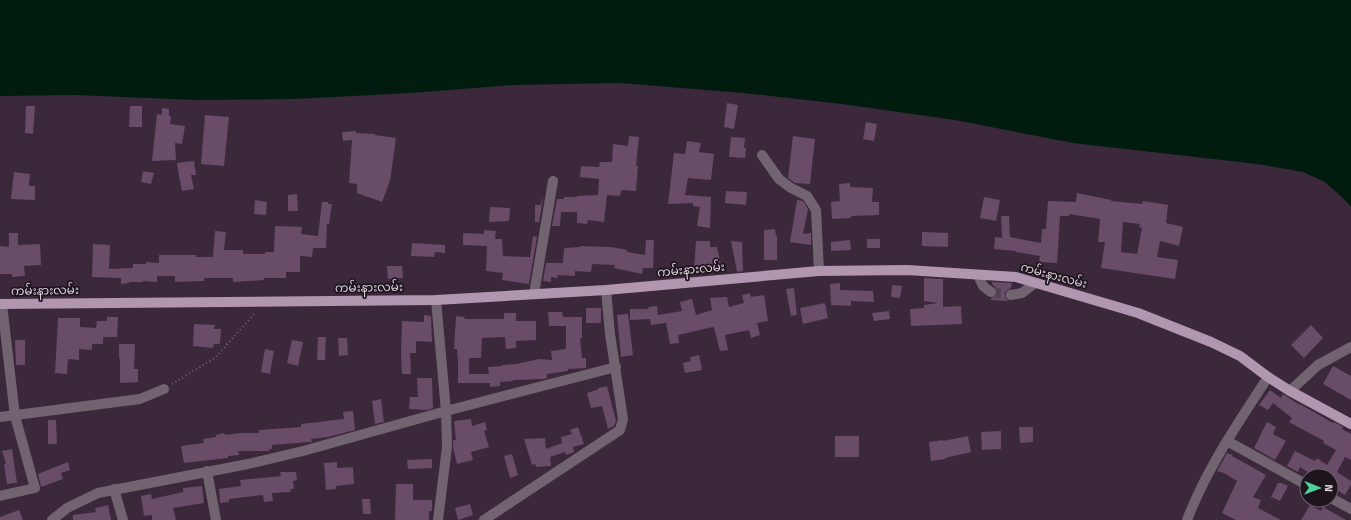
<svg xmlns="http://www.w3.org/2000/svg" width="1351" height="520" font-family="'Titillium Web','Noto Sans Myanmar',sans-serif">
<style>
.water{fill:#001c0f}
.building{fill:#694c68;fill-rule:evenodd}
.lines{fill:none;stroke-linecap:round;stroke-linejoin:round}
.minor-tunnel{stroke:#534253;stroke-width:10;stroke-dasharray:10 5;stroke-linecap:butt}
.path{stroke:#776676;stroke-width:2;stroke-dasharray:1 3;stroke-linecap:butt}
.minor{stroke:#716470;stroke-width:10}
.major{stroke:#b196b0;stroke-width:10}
.labels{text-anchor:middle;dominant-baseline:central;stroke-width:3.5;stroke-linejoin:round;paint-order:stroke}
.street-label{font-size:12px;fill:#ded2dd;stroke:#1d141d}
</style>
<rect width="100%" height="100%" fill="#3b283b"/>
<polygon class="water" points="0,0 1351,0 1351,207 1346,201 1325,182 1303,172 1257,164 1073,143 955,120 842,104 743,93 620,83 513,85 411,93 294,99 196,100 75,95 0,96"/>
<g class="building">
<polygon points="727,103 738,105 734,129 724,127"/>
<polygon points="26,106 35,106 33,134 25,133"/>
<polygon points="130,106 142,106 142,127 129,127"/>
<polygon points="162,108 169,109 169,116 171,116 170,124 185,126 182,144 175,143 176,160 152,161 157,114 162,115"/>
<polygon points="205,115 229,117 224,166 201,164"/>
<polygon points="866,122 877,124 874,141 863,139"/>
<polygon points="356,131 356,133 375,134 375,135 396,138 390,181 382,202 357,193 357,184 349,183 352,140 343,141 342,132"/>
<polygon points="629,136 639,137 636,166 638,166 636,191 621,190 620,196 607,195 604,222 588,220 587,224 577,223 577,212 561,212 560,226 552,226 557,199 564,199 564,197 577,197 577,196 598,195 599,179 580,177 581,166 599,167 600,162 612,162 613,144 628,146"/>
<polygon points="793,136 815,139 810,184 795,183 788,178"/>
<polygon points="731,137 745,138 744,148 746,148 745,158 729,157"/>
<polygon points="687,141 701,143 699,152 714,154 711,180 688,178 685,195 711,197 710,228 697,226 700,207 693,206 693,203 668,204 674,153 685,154"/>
<polygon points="194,161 196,175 191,175 194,189 182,191 179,176 177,163"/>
<polygon points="143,171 154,173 151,184 141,182"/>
<polygon points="14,172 30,174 29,186 35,186 35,200 11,199"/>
<polygon points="850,183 850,187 873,188 872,202 879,202 879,215 851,216 851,218 832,219 831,202 840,201 839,184"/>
<polygon points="726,191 747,192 746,205 725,203"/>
<path d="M1077 193 1111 200V201L1142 204 1143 201 1168 205 1166 223 1183 227 1179 246 1160 241 1157 257 1178 260 1175 279 1101 268 1105 242H1098L1100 219 1069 214V216H1060L1057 263 1039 262 1040 256 1016 252V251L994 249 995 237 1002 238 1001 216H1009L1010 237 1041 243 1042 229H1046L1048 201 1076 202ZM1123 222 1140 224 1139 227 1142 228 1137 254 1121 252Z"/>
<polygon points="297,194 298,211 288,211 288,195"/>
<polygon points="984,197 1000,200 996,221 980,218"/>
<polygon points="542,199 543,199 539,222 535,222 535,205 541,205"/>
<polygon points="255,200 267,202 266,215 254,214"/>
<polygon points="797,200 803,201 808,209 803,234 811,233 811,245 790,242"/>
<polygon points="322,202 328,202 328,204 332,204 329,224 327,224 326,248 313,248 312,257 300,256 300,272 286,272 286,278 264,278 264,280 233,282 233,278 204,278 204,281 175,282 175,276 157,276 157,282 143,281 143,282 129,282 129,283 121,284 121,278 92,277 93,244 110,245 109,269 133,268 133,264 146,264 146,262 159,263 159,255 196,255 196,257 213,257 215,231 226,232 224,250 243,250 243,254 265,254 265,252 274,252 275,226 302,227 301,234 318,236"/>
<polygon points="490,207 510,208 509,221 489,222"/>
<polygon points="775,229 776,236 777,236 777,260 764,260 764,230"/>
<polygon points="484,230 496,231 495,239 502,239 503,256 530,257 533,236 537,237 529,284 502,280 503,273 486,271 487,246 463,245 463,233 484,234"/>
<polygon points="922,232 948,233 948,247 922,246"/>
<polygon points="9,233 18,233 18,245 40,244 41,265 24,266 25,276 12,277 12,274 0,274 0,246 9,247"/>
<rect x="867" y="239" width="13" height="9"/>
<polygon points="646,240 654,240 653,268 643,268 642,274 614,268 615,265 592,264 591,272 575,271 575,276 558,275 557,278 551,277 551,282 543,281 546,263 563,263 564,248 580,247 580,246 611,247 627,250 627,252 645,255"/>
<polygon points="850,240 851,250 831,251 831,242"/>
<polygon points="696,241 710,241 710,247 717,247 721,266 707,265 707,270 694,270"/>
<polygon points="731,241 742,242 743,271 737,272"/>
<polygon points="412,243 445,245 445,253 435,252 434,257 411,256"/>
<polygon points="387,266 402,266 403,278 388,279"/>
<polygon points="924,278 943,279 943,307 961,306 962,324 911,326 910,309 924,308 924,305 938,303 924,301"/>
<polygon points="992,282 1012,283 1011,288 1007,290 1005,293 1005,297 1008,301 991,300 991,298 996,296 997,292 997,289 992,284"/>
<polygon points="840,283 840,290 873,291 874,302 851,301 851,306 831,305 830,284"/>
<polygon points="892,285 902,286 900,298 891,297"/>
<polygon points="794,288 797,315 791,316 786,289"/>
<polygon points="750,293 751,297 764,295 768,321 757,323 760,335 751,338 749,330 725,335 728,350 720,351 714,328 713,327 678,335 679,343 670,344 666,323 651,325 650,319 630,320 630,309 649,309 648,307 657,306 658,315 682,311 680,302 692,299 696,315 712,310 710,298 727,297 729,307 744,303 742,295"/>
<polygon points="825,303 828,318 803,324 800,308"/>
<rect x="586" y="308" width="15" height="15"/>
<polygon points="889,311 890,319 874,321 872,313"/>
<polygon points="548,312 562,312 563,317 582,317 582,338 580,338 582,358 586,358 586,368 568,369 568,371 547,374 547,378 544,379 513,380 513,381 500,382 500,386 490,387 490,383 458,383 458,362 457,349 454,349 456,316 465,317 464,319 504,319 504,313 516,313 516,321 536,321 536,340 516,341 516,348 506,349 505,337 482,338 481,358 469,358 469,374 489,374 488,367 502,366 502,365 516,364 539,359 552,360 551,351 566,349 566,326 549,326"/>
<polygon points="628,314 633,355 621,357 617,315"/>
<polygon points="424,315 431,316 432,342 416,341 416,353 410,353 411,374 402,374 401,353 402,321 424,322"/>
<polygon points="107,317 118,317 117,337 103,337 103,344 92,344 92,350 79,349 79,360 68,359 67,374 55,373 58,318 80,318 80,327 96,328 97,321 107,321"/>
<polygon points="194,324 215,325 214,329 221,329 220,344 214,344 213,348 193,346"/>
<polygon points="1311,325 1323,338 1304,358 1291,345"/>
<polygon points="318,337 326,337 325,360 317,360"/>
<polygon points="338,338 347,338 348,355 339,356"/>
<polygon points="15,340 25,340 25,365 16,365"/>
<polygon points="292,340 303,342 298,366 287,363"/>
<polygon points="119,344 135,344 134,369 138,369 138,382 120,383 120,359 119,359"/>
<polygon points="265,349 274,351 270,374 261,372"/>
<polygon points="699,355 702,370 685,373 683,363 691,361 690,357"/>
<polygon points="1333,366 1351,376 1351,400 1323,384"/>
<polygon points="417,378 432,378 433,408 427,410 409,409 410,397 418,397"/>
<polygon points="607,386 616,421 614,426 608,429 602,406 591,408 587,393 599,389 598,388"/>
<polygon points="1270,390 1281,398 1283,394 1300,405 1300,404 1333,423 1334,422 1343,427 1342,429 1351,434 1351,460 1345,457 1337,472 1351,481 1351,485 1345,495 1331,486 1331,476 1314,476 1300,467 1298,472 1287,466 1295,451 1315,461 1317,458 1327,465 1336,450 1323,443 1324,441 1289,422 1292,418 1273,403 1268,410 1259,405"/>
<polygon points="381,399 384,422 375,424 372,401"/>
<polygon points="353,411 355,430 328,437 311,439 312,442 309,442 272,445 272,449 269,449 269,451 238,451 239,455 228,456 228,458 184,463 181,446 204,443 203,439 216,437 216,435 224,433 225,435 240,433 259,433 259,430 301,427 301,424 344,419 343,412"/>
<polygon points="471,419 472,426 485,422 487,430 484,431 489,447 471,452 473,460 457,464 453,448 453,440 456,440 454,421"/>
<polygon points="48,420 56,420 57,444 48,444"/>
<polygon points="1267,422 1276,427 1273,434 1286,441 1275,460 1254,448"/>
<polygon points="578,427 584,444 573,447 574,452 566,455 565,452 550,457 551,466 536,467 535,464 532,465 524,439 545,438 546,449 562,443 561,437 572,434 570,430"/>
<polygon points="1019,427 1033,427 1033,442 1020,443"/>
<polygon points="1001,431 1001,449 982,450 981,432"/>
<rect x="835" y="436" width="24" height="21"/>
<polygon points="968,436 971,452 945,458 945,459 931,461 929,442 943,440 943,441"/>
<polygon points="12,449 17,483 7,484 4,464 6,464 2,451"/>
<polygon points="1227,453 1233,455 1232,456 1266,475 1253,497 1261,500 1258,508 1281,520 1236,520 1222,513 1237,481 1224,473 1217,471"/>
<polygon points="512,454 518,475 510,478 504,456"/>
<polygon points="432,459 432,468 408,469 407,460"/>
<polygon points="68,462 70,470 61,473 63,479 41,487 38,474"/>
<polygon points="337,462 337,468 353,467 354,484 336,486 336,489 326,490 324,463"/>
<polygon points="280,472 296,472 297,480 293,481 294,489 290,489 291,492 272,493 273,501 264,502 263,495 229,499 229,502 220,503 219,489 241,486 240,480 281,476"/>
<polygon points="1278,483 1281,483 1288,486 1280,501 1271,497"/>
<polygon points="396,484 413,484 413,500 432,500 432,511 429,511 429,520 395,520"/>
<polygon points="202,486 204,503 173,508 176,520 152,520 152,515 144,516 141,496 151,494 152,499 183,492 183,488"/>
<polygon points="362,499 370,499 371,514 363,514"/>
<polygon points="470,504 473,515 458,520 455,508"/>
<polygon points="108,505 111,520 73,520 73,515 96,512 95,508"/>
<polygon points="1310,505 1321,511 1323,507 1346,520 1301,520"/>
<polygon points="19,510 23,520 0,520 0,517"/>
</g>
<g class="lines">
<polyline class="minor-tunnel" points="991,292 1011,295"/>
<polyline class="path" points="172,384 215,358 256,312"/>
<g class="minor">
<polyline points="762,155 779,179 791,188 807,196 816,210 819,271"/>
<polyline points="978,275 983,286 991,292"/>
<polyline points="534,294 553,181"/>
<polyline points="1011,295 1022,293 1035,283"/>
<polyline points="436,300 446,411 447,447 438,520"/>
<polyline points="1290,391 1318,365 1351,347"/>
<polyline points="0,417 140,399 164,389"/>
<polyline points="1227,441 1307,485"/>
<polyline points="207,471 216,520"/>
<polyline points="114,489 123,520"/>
<polyline points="0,496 35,488 15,416 2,304"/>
<polyline points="1331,498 1351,509"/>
<polyline points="52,520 67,508 98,493 248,464 303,451 446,411 616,367"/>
<polyline points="484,520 620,430 623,419 610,334 606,290"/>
<path d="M1187 520C1207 468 1238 423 1268 377"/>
</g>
<polyline class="major" points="0,304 436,300 606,290 819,271 907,270 1016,277 1138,313 1211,342 1240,356 1268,377 1290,391 1351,424"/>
</g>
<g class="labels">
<g class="street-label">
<text transform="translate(691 269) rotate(-5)">ကမ်းနားလမ်း</text>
<text transform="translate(1054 275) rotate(15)">ကမ်းနားလမ်း</text>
<text transform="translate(369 287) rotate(-1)">ကမ်းနားလမ်း</text>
<text transform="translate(45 290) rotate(-1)">ကမ်းနားလမ်း</text>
</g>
</g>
<g transform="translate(1319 488) rotate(91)"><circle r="19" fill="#1d141d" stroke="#6a606a"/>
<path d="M0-3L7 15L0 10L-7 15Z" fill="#4dd39a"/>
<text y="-6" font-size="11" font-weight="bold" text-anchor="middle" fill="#ded2dd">N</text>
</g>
</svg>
